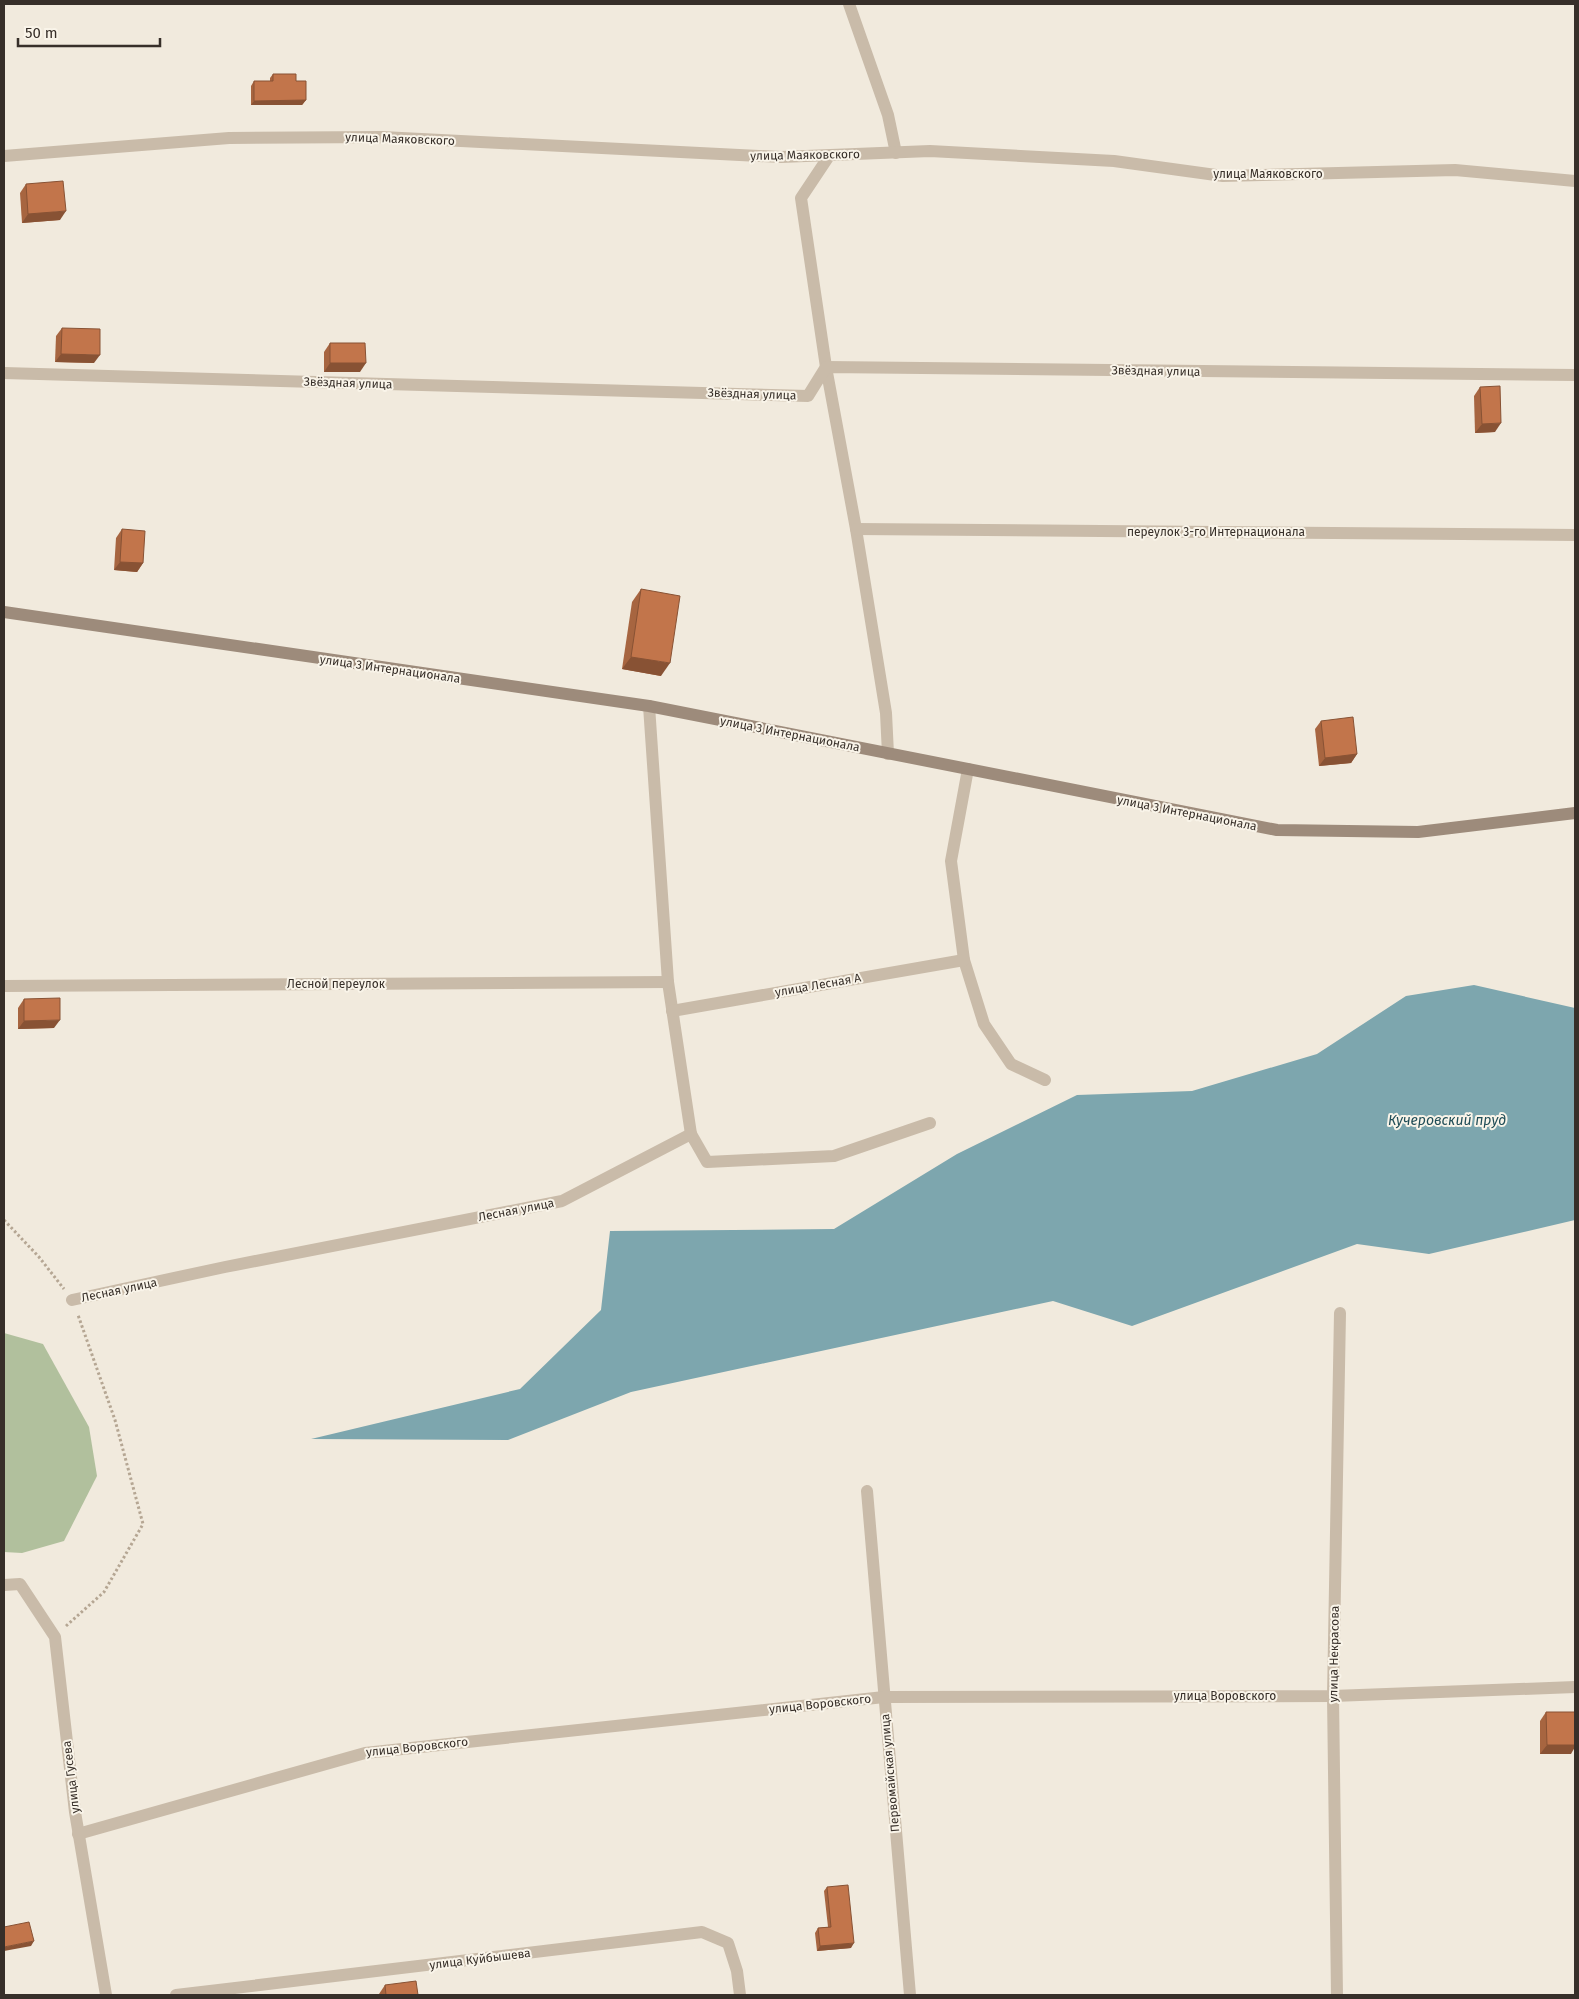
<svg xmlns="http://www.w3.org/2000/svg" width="1579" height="1999" font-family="'Fira Sans',sans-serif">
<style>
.green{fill:#b1c09d}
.water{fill:#7da6ae}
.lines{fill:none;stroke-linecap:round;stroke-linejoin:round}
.path{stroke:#b5a693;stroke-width:3;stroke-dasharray:2.5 2.5;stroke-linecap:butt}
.street{stroke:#c9bba9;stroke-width:12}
.secondary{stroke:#9d8b7b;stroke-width:12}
.wall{fill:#a76540}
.shaded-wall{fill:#885234}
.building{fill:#c2754b;stroke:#885234}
.labels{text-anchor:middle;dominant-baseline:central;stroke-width:4;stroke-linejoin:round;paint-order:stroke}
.street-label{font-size:12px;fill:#372f29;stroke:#f9f4e9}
.water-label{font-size:14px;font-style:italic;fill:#204d57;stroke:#f9f4e9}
</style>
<rect width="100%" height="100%" fill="#f1eadd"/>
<polygon class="green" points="4,1333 43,1344 89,1427 97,1476 64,1541 22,1553 4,1552"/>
<polygon class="water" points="1474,985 1575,1008 1575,1220 1429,1254 1357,1244 1132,1326 1053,1301 631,1392 508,1440 311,1439 520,1389 601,1310 610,1231 834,1229 957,1154 1077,1095 1192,1091 1317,1054 1406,996"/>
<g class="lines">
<g class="path">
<polyline points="4,1220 39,1257 64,1289"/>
<polyline points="66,1626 104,1592 143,1524 115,1420 78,1315"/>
</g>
<g class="street">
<polyline points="849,4 888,115 896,153"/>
<polyline points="4,156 229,138 382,137 781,157 930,151 1114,161 1223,176 1455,170 1575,181"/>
<polyline points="829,156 801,198 826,367 856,529 886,713 888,754"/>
<polyline points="4,373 808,396 826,367 1575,375"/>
<polyline points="856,529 1575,535"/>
<polyline points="649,706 668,982 691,1134"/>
<polyline points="968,769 951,861 964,960 984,1024 1011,1064 1045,1080"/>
<polyline points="4,986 668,982"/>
<polyline points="672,1011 964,960"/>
<polyline points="72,1300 225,1267 562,1201 691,1134 707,1162 834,1156 930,1123"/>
<polyline points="867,1491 910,1995"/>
<polyline points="4,1585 20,1584 55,1637 75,1812 106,1995"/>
<polyline points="78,1834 365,1753 884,1697 1333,1696 1575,1687"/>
<polyline points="176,1995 702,1932 728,1943 737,1971 740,1995"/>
<polyline points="1337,1995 1333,1696 1340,1313"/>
</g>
<polyline class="secondary" points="4,612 649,706 1277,830 1418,832 1575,813"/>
</g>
<g class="wall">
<polygon points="273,74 296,81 306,100 302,105 251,105 251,86 254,81 270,81 270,78"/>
<polygon points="26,184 60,220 22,223 20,193"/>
<polygon points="62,328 94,363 55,362 56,336"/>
<polygon points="330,343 360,372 324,372 324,352"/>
<polygon points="1480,387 1495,432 1475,433 1474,396"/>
<polygon points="122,529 143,563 137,572 114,570 116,538"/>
<polygon points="641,589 661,676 622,669 632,602"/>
<polygon points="1321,721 1357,754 1351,763 1319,766 1315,729"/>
<polygon points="24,999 54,1028 18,1029 18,1008"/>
<polygon points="1546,1712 1571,1754 1540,1754 1540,1721"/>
<polygon points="827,1887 851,1948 817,1951 815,1933 818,1928 828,1927 824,1891"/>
<polygon points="385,1985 418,1995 379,1995 379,1994"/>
</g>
<g class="shaded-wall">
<polygon points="306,100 302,105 251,105 254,101"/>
<polygon points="66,211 60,220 22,223 28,214"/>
<polygon points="61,354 100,355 94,363 55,362"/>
<polygon points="330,363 366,363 360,372 324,372"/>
<polygon points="1501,423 1495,432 1475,433 1482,424"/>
<polygon points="120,562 143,563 137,572 114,570"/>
<polygon points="631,657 670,663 661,676 622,669"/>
<polygon points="1357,754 1351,763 1319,766 1325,758"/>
<polygon points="60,1020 54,1028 18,1029 24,1021"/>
<polygon points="1547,1745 1575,1745 1575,1747 1571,1754 1540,1754"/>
<polygon points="34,1941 31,1946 4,1951 4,1947"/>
<polygon points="854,1943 851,1948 817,1951 820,1946"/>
</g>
<g class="building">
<polygon points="273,74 296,74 296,81 306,81 306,100 254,101 254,81 273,81"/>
<polygon points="63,181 66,211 28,214 26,184"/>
<polygon points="62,328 100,329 100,355 61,354"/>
<polygon points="330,343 365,343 366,363 330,363"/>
<polygon points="1500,386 1501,423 1482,424 1480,387"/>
<polygon points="122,529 145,531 143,563 120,562"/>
<polygon points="641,589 680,596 670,663 631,657"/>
<polygon points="1353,717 1357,754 1325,758 1321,721"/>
<polygon points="60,998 60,1020 24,1021 24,999"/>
<polygon points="1546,1712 1575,1712 1575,1745 1547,1745"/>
<polygon points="848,1885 854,1943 820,1946 818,1928 831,1927 827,1887"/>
<polygon points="29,1922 34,1941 4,1947 4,1927"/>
<polygon points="416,1981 418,1995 386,1995 385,1985"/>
</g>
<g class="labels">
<g class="street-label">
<text transform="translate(400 139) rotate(2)">улица Маяковского</text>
<text transform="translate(805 155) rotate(-1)">улица Маяковского</text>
<text x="1268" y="174">улица Маяковского</text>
<text transform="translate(1156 371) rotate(1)">Звёздная улица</text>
<text transform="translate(348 383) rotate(2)">Звёздная улица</text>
<text transform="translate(752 394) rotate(2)">Звёздная улица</text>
<text x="1216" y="532">переулок 3-го Интернационала</text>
<text transform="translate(390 669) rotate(8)">улица 3 Интернационала</text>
<text transform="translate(790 734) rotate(11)">улица 3 Интернационала</text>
<text transform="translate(1187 813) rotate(11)">улица 3 Интернационала</text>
<text x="336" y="984">Лесной переулок</text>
<text transform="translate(818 985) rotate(-10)">улица Лесная А</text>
<text transform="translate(516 1210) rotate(-11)">Лесная улица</text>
<text transform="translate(119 1290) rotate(-12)">Лесная улица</text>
<text transform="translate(1334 1654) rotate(-89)">улица Некрасова</text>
<text x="1225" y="1696">улица Воровского</text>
<text transform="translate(820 1704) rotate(-6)">улица Воровского</text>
<text transform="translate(417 1747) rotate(-6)">улица Воровского</text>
<text transform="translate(890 1773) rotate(-95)">Первомайская улица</text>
<text transform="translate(71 1777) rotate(-97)">улица Гусева</text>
<text transform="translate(480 1959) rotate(-7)">улица Куйбышева</text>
</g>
<g class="water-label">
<text x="1447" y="1120">Кучеровский пруд</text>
</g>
</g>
<rect width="1579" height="1999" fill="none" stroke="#372f29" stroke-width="10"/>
<path d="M18 38v8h142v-8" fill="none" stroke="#372f29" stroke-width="2.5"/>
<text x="25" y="38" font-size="15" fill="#372f29" stroke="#f9f4e9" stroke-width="4" paint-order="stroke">50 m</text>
</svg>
